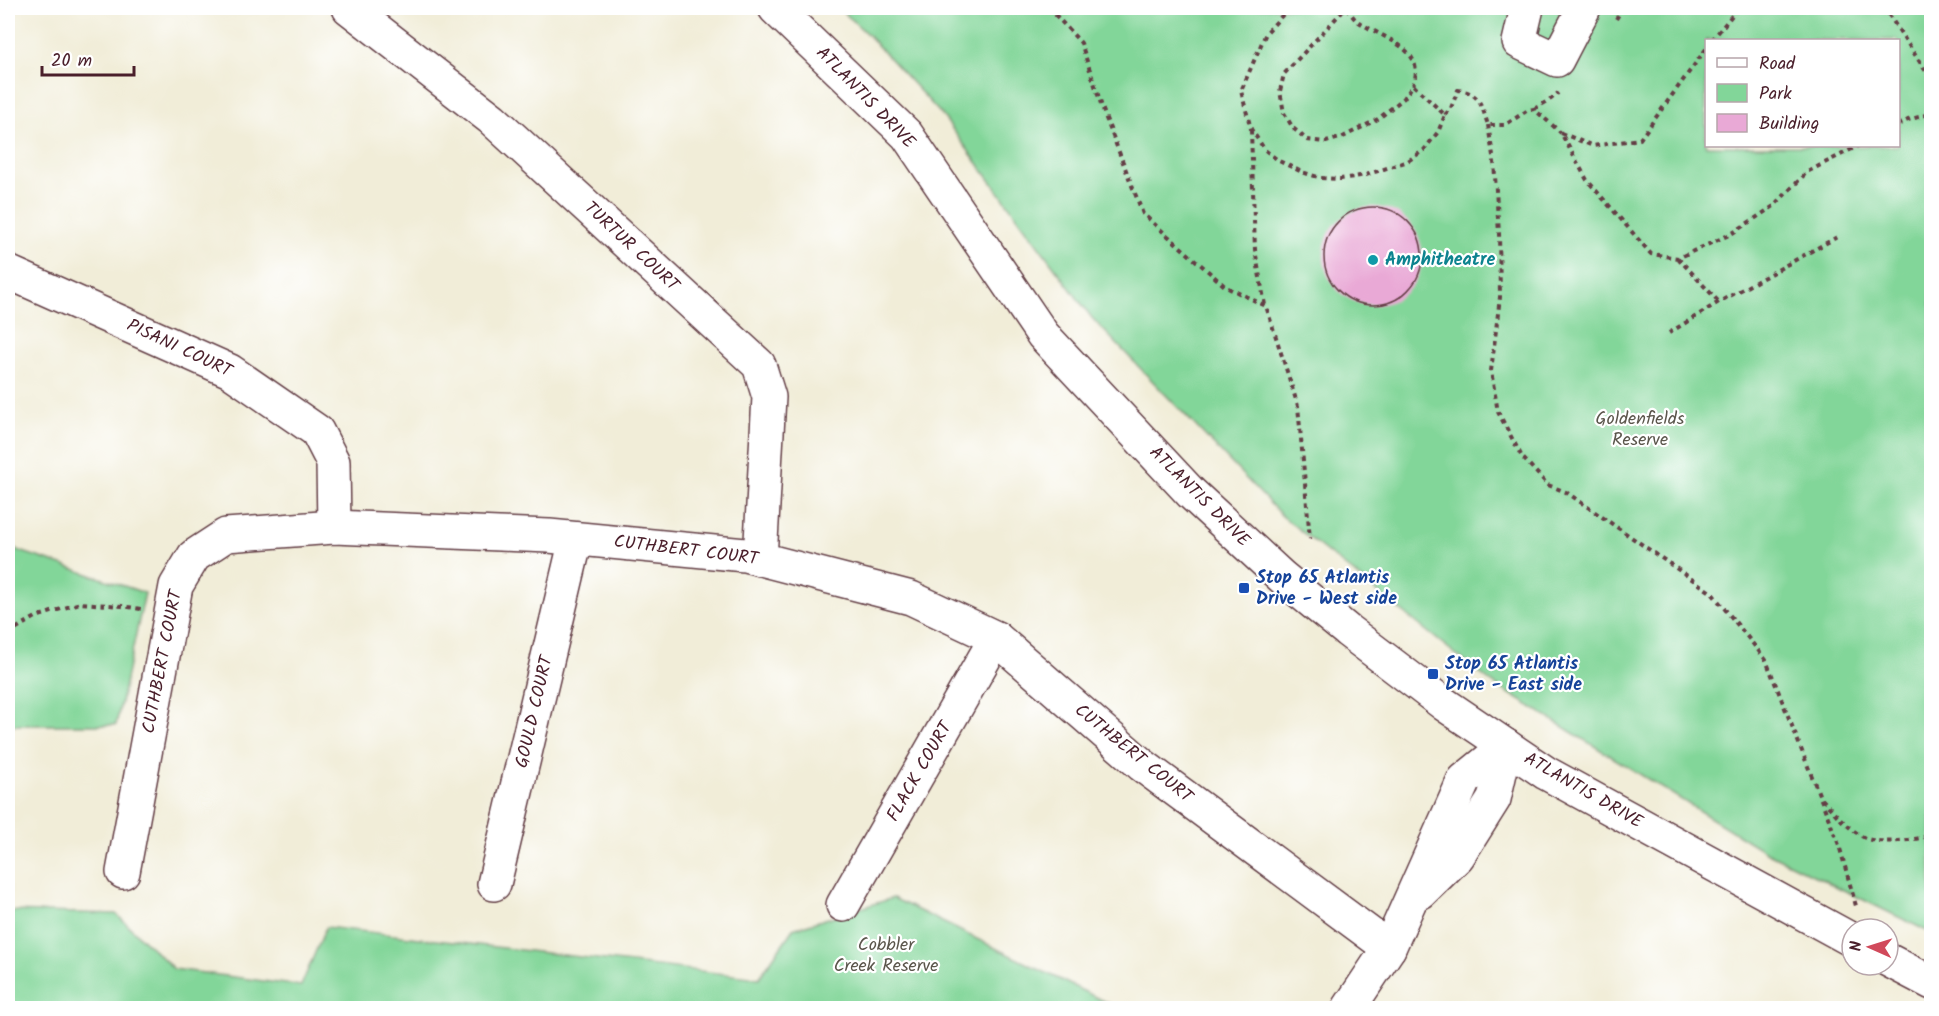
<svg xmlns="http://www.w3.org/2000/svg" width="1939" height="1016" font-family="Kalam,sans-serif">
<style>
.green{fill:#82d699;stroke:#667a62;stroke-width:1.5;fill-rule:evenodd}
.building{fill:#e9a9d6}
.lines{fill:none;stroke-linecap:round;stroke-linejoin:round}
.minor-casing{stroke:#633e45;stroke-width:36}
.path{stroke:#633e45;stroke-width:4;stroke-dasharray:4.5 4.5;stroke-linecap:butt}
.minor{stroke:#fff;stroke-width:33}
.culture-dot{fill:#0f9aa8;stroke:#fff;stroke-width:2}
.transit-dot{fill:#1a4fb4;stroke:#fff;stroke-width:2}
.labels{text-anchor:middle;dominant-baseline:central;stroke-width:4.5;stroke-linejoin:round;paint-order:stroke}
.street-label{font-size:18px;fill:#4a1f2b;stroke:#fff}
.culture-label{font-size:18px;font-weight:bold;fill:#0d838f;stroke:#fff;text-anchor:start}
.park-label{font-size:18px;fill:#5b564c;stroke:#fff}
.transit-label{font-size:18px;font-weight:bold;fill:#164399;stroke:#fff;text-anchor:start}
</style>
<rect width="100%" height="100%" fill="#fff"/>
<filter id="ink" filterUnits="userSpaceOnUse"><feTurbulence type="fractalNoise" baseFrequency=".0167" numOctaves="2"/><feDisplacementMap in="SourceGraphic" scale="12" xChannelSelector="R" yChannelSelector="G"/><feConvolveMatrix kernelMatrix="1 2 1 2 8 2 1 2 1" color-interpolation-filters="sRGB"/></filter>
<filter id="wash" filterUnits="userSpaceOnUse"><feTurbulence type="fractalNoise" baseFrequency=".008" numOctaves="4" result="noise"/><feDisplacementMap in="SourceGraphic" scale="24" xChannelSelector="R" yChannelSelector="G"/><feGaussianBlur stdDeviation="1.35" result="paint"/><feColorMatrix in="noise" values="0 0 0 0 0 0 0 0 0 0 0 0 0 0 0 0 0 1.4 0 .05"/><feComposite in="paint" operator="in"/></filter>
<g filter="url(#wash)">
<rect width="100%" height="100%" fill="#f1edd8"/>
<g class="green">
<path d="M839 8H1931V933L1766 852 1492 683 1282 516 1092 318 942 115 866 33ZM1706 40H1898V146H1706Z"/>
<polygon points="8,547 145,593 116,725 12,725 8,728"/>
<polygon points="893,898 1118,1008 8,1008 8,911 116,914 174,969 301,986 326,927 759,978 793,929"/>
</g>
<g id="blocks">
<circle class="building" cx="1373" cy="256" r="49"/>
</g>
</g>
<g filter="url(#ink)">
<use href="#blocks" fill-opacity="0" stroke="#633e45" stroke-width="1.5"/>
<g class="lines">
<g class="minor-casing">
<g id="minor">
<polyline points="349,8 492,119 759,365 769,397 760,559"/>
<polyline points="775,8 907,135 1043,335 1191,493 1282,577 1348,631 1444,704 1546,773 1852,940"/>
<polyline points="1527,8 1519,42 1557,60 1584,8"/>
<polyline points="8,272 230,371 317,431 333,462 334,527"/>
<polyline points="123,872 176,586 194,556 226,535 334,527 549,536 745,555 911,598 996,638 1142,765 1389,948"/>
<polyline points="494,884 576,539"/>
<polyline points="1421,892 1458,856 1494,799 1506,746"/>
<polyline points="843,905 996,638"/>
<polyline points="1888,960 1932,983"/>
<polyline points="1349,1008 1389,948 1464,780 1506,746"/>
</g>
</g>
<g class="path">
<polyline points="1049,8 1081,43 1105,116 1143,214 1226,287 1266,306 1298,406 1310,539"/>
<polyline points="1289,8 1266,33 1241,91 1251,129 1265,150 1279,161 1302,172 1321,178 1341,179 1366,175 1408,161 1424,150 1438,132 1445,115 1413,85 1404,98 1378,119 1343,137 1326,142 1307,140 1293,128 1284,113 1280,91 1284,74 1340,14 1344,8"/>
<path d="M1347 8C1349 11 1352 16 1355 19 1378 38 1428 46 1413 85"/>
<polyline points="1882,8 1889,15 1927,73 1932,77"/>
<polyline points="1616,19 1623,8"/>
<polyline points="1712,40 1738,8"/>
<polyline points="1706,49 1640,139 1593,146 1561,133 1587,180 1651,254 1678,258 1731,234 1774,206 1807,172 1858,146"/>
<polyline points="1534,109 1551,99 1558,93"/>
<path d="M1445 115 1451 108 1458 90C1480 92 1482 107 1488 125H1505L1528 110 1534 109 1561 133"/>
<polyline points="1488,125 1494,162 1499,233 1500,297 1491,371 1498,412 1522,457 1548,485 1566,492 1712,593 1766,660 1839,845 1856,906"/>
<polyline points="1898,125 1908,120 1932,113"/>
<polyline points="1251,130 1255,250 1265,305"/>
<polyline points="1678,258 1719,302"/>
<polyline points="1669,333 1719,302 1839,236"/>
<polyline points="8,633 36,617 80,603 122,606 141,609"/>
<path d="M1822 799C1835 813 1848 829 1865 838 1881 845 1915 840 1932 835"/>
<polyline points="8,972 8,991"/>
<polyline points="8,1002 20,1008"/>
</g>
<use href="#minor" class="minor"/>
</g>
</g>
<circle class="culture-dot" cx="1373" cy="260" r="6"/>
<g class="transit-dot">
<rect x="1238" y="582" width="12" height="12" rx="3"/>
<rect x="1427" y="668" width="12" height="12" rx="3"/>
</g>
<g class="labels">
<g class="street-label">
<text transform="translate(865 98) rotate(46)">ATLANTIS DRIVE</text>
<text transform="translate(631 247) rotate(43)">TURTUR COURT</text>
<text transform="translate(179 349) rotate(25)">PISANI COURT</text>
<text transform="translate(1199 497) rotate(45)">ATLANTIS DRIVE</text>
<text transform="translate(686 551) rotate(7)">CUTHBERT COURT</text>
<text transform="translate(163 662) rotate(-79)">CUTHBERT COURT</text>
<text transform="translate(535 712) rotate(-77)">GOULD COURT</text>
<text transform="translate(1133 754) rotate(39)">CUTHBERT COURT</text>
<text transform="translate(920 772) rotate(-60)">FLACK COURT</text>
<text transform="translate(1583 791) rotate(30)">ATLANTIS DRIVE</text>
</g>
<g class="culture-label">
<text x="1385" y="260">Amphitheatre</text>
</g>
<g class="park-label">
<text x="1640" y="419">Goldenfields<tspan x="1640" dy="21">Reserve</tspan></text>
<text x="886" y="945">Cobbler<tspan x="886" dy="21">Creek Reserve</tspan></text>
</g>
<g class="transit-label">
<text x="1256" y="578">Stop 65 Atlantis<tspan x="1256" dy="21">Drive - West side</tspan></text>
<text x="1445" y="664">Stop 65 Atlantis<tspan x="1445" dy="21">Drive - East side</tspan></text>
</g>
</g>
<rect width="1939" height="1016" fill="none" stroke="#fff" stroke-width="30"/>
<rect x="1705" y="39" width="195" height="108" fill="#ffffff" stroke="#b7a5aa" stroke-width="1.5"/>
<rect x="1717" y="58" width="30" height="9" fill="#ffffff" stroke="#b7a5aa" stroke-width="1.5"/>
<text x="1759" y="69" font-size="18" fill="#4a1f2b">Road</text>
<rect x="1717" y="84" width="30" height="18" fill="#82d699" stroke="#b7a5aa" stroke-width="1.5"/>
<text x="1759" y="99" font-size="18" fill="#4a1f2b">Park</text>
<rect x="1717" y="114" width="30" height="18" fill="#e9a9d6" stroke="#b7a5aa" stroke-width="1.5"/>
<text x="1759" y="129" font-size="18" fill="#4a1f2b">Building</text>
<g transform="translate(1870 947) rotate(273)"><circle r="28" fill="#ffffff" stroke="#b7a5aa" stroke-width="1.5"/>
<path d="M0-4.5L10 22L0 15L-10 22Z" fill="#d1495b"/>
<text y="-9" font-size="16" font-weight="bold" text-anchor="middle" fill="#4a1f2b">N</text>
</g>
<path d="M42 66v9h92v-9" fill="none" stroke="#4a1f2b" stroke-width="3"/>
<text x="51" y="66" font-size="18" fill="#4a1f2b" stroke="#ffffff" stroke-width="4.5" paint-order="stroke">20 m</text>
</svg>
